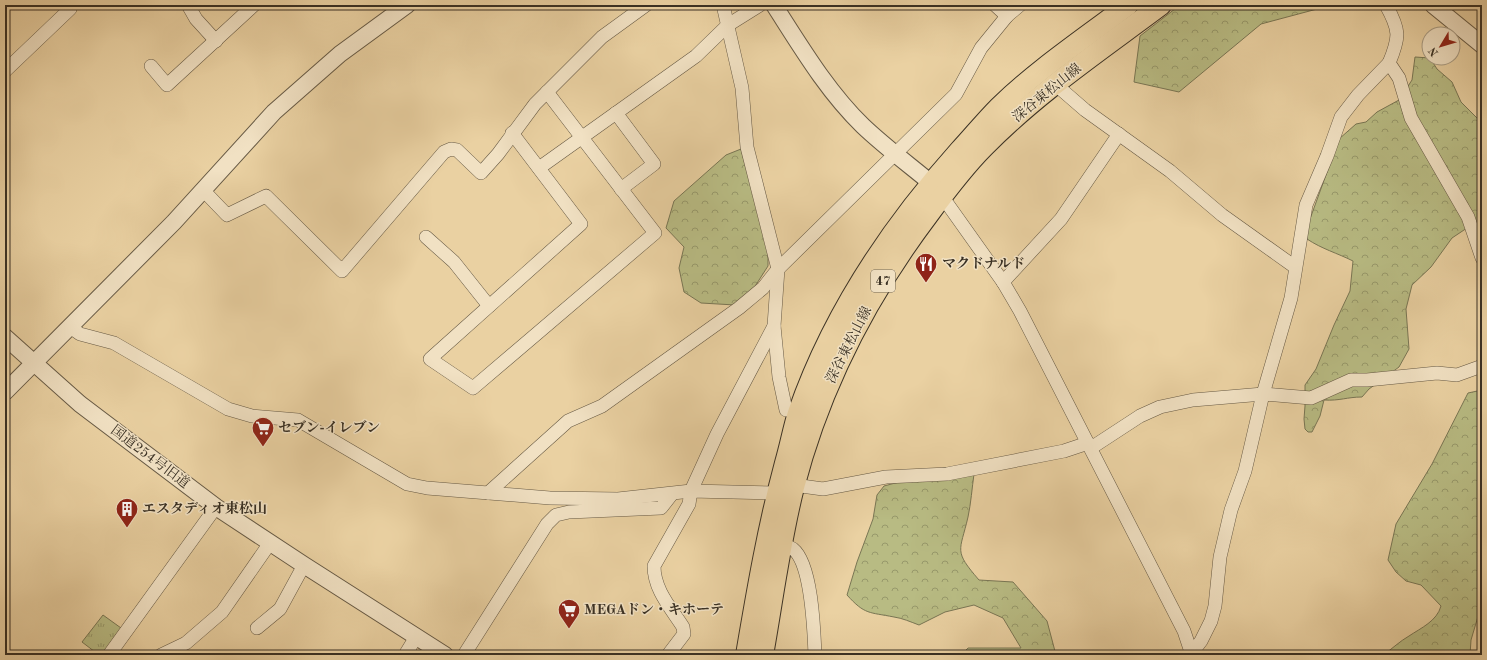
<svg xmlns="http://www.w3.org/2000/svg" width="1487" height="660" font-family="'Old Standard TT','Noto Serif JP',serif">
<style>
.grass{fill:url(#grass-tufts);stroke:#797654}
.forest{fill:url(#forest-crowns);stroke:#797654}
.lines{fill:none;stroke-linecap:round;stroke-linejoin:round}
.minor-casing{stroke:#665944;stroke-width:14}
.tertiary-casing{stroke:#665944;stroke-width:18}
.primary-casing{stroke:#3a3124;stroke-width:22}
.minor{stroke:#f1e1c3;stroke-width:13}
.tertiary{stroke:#f1e1c3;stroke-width:16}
.primary{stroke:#ead1a2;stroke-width:20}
.labels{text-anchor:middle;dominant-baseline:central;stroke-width:3;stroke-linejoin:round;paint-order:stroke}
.shield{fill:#f1e1c3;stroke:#716654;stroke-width:1}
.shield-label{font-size:13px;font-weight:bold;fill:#3a3124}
.street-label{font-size:14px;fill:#3a3124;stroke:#f1e1c3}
.poi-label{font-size:14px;font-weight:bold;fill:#3a3124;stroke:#f1e1c3;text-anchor:start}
</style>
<defs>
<pattern id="grass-tufts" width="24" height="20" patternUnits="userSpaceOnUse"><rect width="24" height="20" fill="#b8bb83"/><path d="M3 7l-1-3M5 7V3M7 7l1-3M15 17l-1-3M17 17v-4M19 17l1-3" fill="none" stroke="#97996b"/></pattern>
<pattern id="forest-crowns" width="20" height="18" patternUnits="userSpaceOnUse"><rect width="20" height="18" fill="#b8bb83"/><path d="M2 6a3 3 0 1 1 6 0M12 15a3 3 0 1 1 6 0" fill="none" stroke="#97996b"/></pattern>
</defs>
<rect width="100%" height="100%" fill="#ead1a2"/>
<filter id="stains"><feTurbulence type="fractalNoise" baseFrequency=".005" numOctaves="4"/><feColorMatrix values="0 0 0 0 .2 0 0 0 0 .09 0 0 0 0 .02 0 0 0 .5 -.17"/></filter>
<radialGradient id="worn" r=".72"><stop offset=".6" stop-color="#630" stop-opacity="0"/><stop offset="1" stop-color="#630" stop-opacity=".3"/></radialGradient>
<polygon class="grass" points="103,615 121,628 102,655 99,655 82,642"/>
<g class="forest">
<polygon points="1180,5 1332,5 1261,24 1179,92 1134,82 1140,36"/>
<path d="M1415 57 1430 58 1437 69 1452 82 1461 102 1482 123V225L1467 228 1452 238 1431 267 1412 285 1406 309 1409 349 1399 367 1369 389 1362 397C1347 397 1340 401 1324 400L1320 416 1312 432H1308L1305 429 1304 419 1305 406V385L1316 369 1334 325 1350 291 1353 261C1337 253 1322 249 1307 239L1306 230 1339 139 1356 124 1366 122 1377 112 1399 100 1412 80Z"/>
<polygon points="741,149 768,250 768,266 752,291 735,305 701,303 684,292 679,268 684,247 666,228 674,201 726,155"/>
<path d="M1482 390V603L1471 640 1470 655H1383C1392 649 1400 641 1409 636 1421 628 1437 621 1441 606L1421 585 1406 581 1396 572 1388 560 1396 524 1432 464 1468 393Z"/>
<path d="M974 474C972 488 971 503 968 517 960 552 953 550 979 580L1013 582 1047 621 1056 655H961L968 648H1021L1003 618 974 605 945 612 919 625C911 622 902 618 894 617 869 612 865 615 847 595L857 562 873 519 877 495 884 486 899 482Z"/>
</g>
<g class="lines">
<g class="minor-casing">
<g id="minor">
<polyline points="188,5 196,19 216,41"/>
<path d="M1386 5C1400 30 1400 37 1389 63L1399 78 1411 118 1468 217 1482 258"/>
<polyline points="1007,16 1020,5"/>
<polyline points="151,66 167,85 254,5"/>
<polyline points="5,71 70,9 69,5"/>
<polyline points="1055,84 1085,110 1170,171 1222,215 1295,267"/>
<polyline points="616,113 654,164 621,189"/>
<polyline points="512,133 581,224 430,359 473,388 655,233 547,92"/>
<polyline points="539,168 696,56 728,25 760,5"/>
<polyline points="203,190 227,215 266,196 342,271 444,152 451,149 457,150 481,173 498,154 535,104 602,37 646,5"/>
<polyline points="939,192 1003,282 1020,311 1184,631 1192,655"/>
<polyline points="426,237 454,262 489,306"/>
<polyline points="1003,282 1061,219 1119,134"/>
<polyline points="774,326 779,377 786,410"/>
<polyline points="70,327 80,334 114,343 228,409 252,416 298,420 407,484 427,488 550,498 618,499 691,491 777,493"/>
<polyline points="1091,448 1140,416 1160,407 1193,400 1263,394 1311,398 1351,380 1367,380 1437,373 1457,375 1482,366"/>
<polyline points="794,485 823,489 886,477 947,474 1064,451 1088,443"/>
<polyline points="488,493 568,421 602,406 739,308 763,288 778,269 956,94 981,48 1007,16 995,5"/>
<path d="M781 544C785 546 790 547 793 549 812 564 814 631 815 655"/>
<polyline points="257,628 280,609 304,565"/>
<polyline points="1191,654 1201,641 1211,621 1215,606 1220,557 1231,510 1245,471 1263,394 1291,298 1306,205 1327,156 1341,117 1358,95 1389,63"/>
<polyline points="109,655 216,507"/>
<polyline points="161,655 186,643 222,612 270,543"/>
<polyline points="405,655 416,637"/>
<polyline points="464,655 547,524 556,515 569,512 661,508 672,494"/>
<path d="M668 655 684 634 683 627C671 608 654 590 654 566L689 504 691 491 717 434 774 326 778 269 747 147 742 88 723 5"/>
</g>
</g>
<g class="tertiary-casing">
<g id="tertiary">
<path d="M774 5C801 47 827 91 863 126 884 146 908 164 931 183"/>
<polyline points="1433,5 1482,45"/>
<polyline points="5,337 80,404 216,507 304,565 445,655"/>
<polyline points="5,392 174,222 274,112 340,54 407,5"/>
</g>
</g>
<g class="primary-casing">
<g id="primary">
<path d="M746 655C757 590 768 526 785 463 790 446 793 429 798 413 832 315 891 227 959 151 973 136 985 121 999 107 1038 69 1085 38 1128 5"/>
<path d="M763 655C773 599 780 542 794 487 820 387 867 296 929 214 946 191 964 167 984 147 1037 93 1101 50 1161 5"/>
</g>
</g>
<use href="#minor" class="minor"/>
<use href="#tertiary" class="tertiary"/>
<use href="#primary" class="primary"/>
</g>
<defs>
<g id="restaurant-pin" transform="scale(1.15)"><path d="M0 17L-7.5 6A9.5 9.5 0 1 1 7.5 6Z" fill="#8f2418" stroke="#f1e1c3"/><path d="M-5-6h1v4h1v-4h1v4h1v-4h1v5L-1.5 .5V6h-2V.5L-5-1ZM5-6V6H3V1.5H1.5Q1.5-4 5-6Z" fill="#fff"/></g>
<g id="supermarket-pin" transform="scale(1.15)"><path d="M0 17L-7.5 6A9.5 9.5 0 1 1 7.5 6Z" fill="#8f2418" stroke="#f1e1c3"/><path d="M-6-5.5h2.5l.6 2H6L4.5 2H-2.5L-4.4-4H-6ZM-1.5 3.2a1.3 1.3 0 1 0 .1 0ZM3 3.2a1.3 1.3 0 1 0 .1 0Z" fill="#fff"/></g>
<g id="building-pin" transform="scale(1.15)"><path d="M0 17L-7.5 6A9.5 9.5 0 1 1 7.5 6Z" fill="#8f2418" stroke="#f1e1c3"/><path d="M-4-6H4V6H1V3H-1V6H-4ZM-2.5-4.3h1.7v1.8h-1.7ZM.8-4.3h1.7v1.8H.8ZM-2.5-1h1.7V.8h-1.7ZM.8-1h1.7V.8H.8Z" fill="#fff"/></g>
</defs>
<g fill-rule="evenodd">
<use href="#restaurant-pin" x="926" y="264"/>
<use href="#supermarket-pin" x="263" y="428"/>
<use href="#building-pin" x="127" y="509"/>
<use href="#supermarket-pin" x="569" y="610"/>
</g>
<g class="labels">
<rect class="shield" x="871" y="270" width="24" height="22" rx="3"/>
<g class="shield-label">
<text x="883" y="281">47</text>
</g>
<g class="street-label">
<text transform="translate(1047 93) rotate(-39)">深谷東松山線</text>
<text transform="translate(849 345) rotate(-63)">深谷東松山線</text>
<text transform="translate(150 457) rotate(37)">国道254号旧道</text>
</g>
<g class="poi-label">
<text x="942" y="264">マクドナルド</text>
<text x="278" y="428">セブン-イレブン</text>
<text x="142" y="509">エスタディオ東松山</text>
<text x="584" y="610">MEGAドン・キホーテ</text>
</g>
</g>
<rect width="1487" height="660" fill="none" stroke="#ead1a2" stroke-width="20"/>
<rect x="6" y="6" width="1475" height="648" fill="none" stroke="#3a3124" stroke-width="2"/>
<rect x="10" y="10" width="1467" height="640" fill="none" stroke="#3a3124"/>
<g transform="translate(1441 46) rotate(232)"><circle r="19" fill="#f1e1c3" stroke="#a89b83"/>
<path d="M0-3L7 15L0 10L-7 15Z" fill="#8f2418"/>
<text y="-6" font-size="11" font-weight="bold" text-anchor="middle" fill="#3a3124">N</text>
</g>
<rect width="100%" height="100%" filter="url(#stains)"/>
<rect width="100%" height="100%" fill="url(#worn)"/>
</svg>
